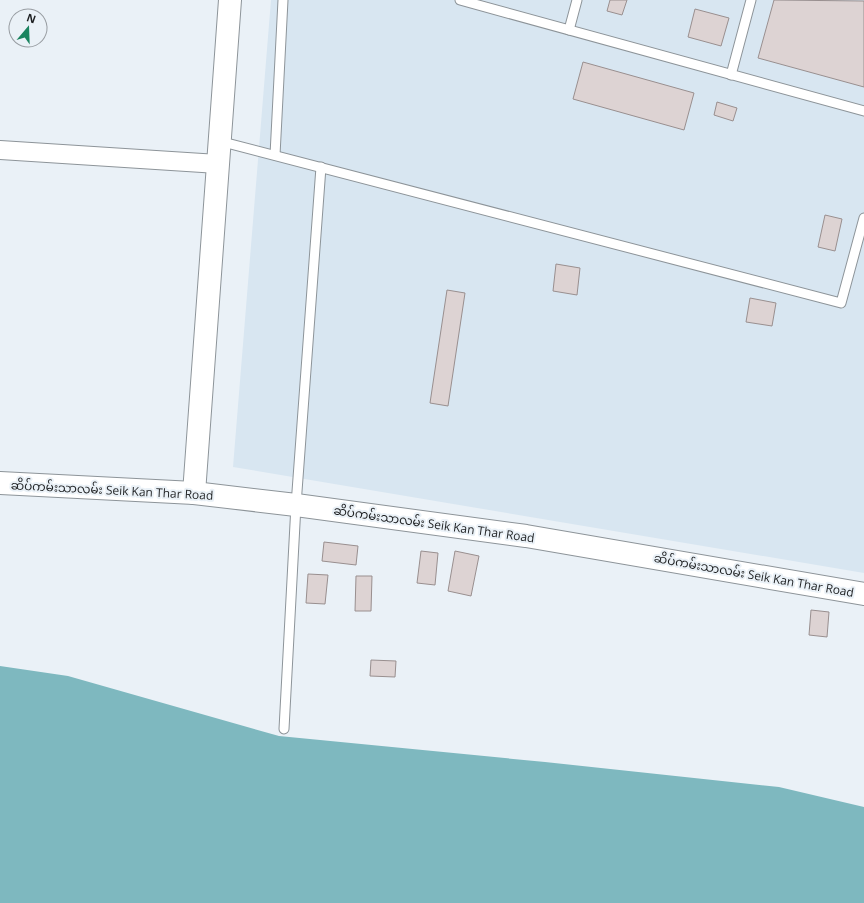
<svg xmlns="http://www.w3.org/2000/svg" width="864" height="903" font-family="'Open Sans','Noto Sans Myanmar',sans-serif">
<style>
.built{fill:#d8e6f1}
.water{fill:#7eb8bf}
.building{fill:#ddd3d3;stroke:#998f8f}
.lines{fill:none;stroke-linecap:round;stroke-linejoin:round}
.service-casing{stroke:#8d9499;stroke-width:11}
.minor-casing{stroke:#8d9499;stroke-width:20}
.tertiary-casing{stroke:#8d9499;stroke-width:24}
.service{stroke:#fff;stroke-width:9}
.minor{stroke:#fff;stroke-width:18}
.tertiary{stroke:#fff;stroke-width:22}
.labels{text-anchor:middle;dominant-baseline:central;stroke-width:4;stroke-linejoin:round;paint-order:stroke}
.street-label{font-size:12px;fill:#1e2022;stroke:#eaf1f7}
</style>
<rect width="100%" height="100%" fill="#eaf1f7"/>
<polygon class="built" points="271,0 864,0 864,573 233,467"/>
<polygon class="water" points="0,666 68,676 279,736 545,762 779,787 864,807 864,903 0,903"/>
<g class="building">
<polygon points="610,0 627,0 622,15 607,11"/>
<polygon points="774,0 864,1 864,87 758,58"/>
<polygon points="695,9 729,18 721,46 688,37"/>
<polygon points="583,62 694,93 684,130 573,99"/>
<polygon points="717,102 737,108 733,121 714,115"/>
<polygon points="825,215 842,219 835,251 818,247"/>
<polygon points="556,264 580,268 577,295 553,291"/>
<polygon points="447,290 465,293 448,406 430,403"/>
<polygon points="750,298 776,303 772,326 746,322"/>
<polygon points="324,542 358,546 356,565 322,561"/>
<polygon points="421,551 438,553 435,585 417,583"/>
<polygon points="455,551 479,556 471,596 448,591"/>
<polygon points="308,574 328,575 325,604 306,603"/>
<polygon points="356,576 372,576 371,611 355,611"/>
<polygon points="811,610 829,612 827,637 809,635"/>
<polygon points="371,660 396,661 395,677 370,676"/>
</g>
<g class="lines">
<g class="service-casing">
<g id="service">
<polyline points="460,0 864,111"/>
<polyline points="569,30 577,0"/>
<polyline points="731,75 751,0"/>
<polyline points="219,141 841,303 864,218"/>
<polyline points="275,155 283,0"/>
<polyline points="284,729 296,505 321,167"/>
</g>
</g>
<g class="minor-casing">
<polyline id="minor" points="0,150 218,164"/>
</g>
<g class="tertiary-casing">
<g id="tertiary">
<polyline points="0,483 194,493 296,505 526,536 864,594"/>
<polyline points="194,493 230,0"/>
</g>
</g>
<use href="#service" class="service"/>
<use href="#minor" class="minor"/>
<use href="#tertiary" class="tertiary"/>
</g>
<g class="labels">
<g class="street-label">
<text transform="translate(112 490) rotate(3)">ဆိပ်ကမ်းသာလမ်း Seik Kan Thar Road</text>
<text transform="translate(434 524) rotate(8)">ဆိပ်ကမ်းသာလမ်း Seik Kan Thar Road</text>
<text transform="translate(754 575) rotate(10)">ဆိပ်ကမ်းသာလမ်း Seik Kan Thar Road</text>
</g>
</g>
<g transform="translate(28 28) rotate(19)"><circle r="19" fill="#eaf1f7" stroke="#989da2"/>
<path d="M0-3L7 15L0 10L-7 15Z" fill="#1a835f"/>
<text y="-6" font-size="11" font-weight="bold" text-anchor="middle" fill="#1e2022">N</text>
</g>
</svg>
